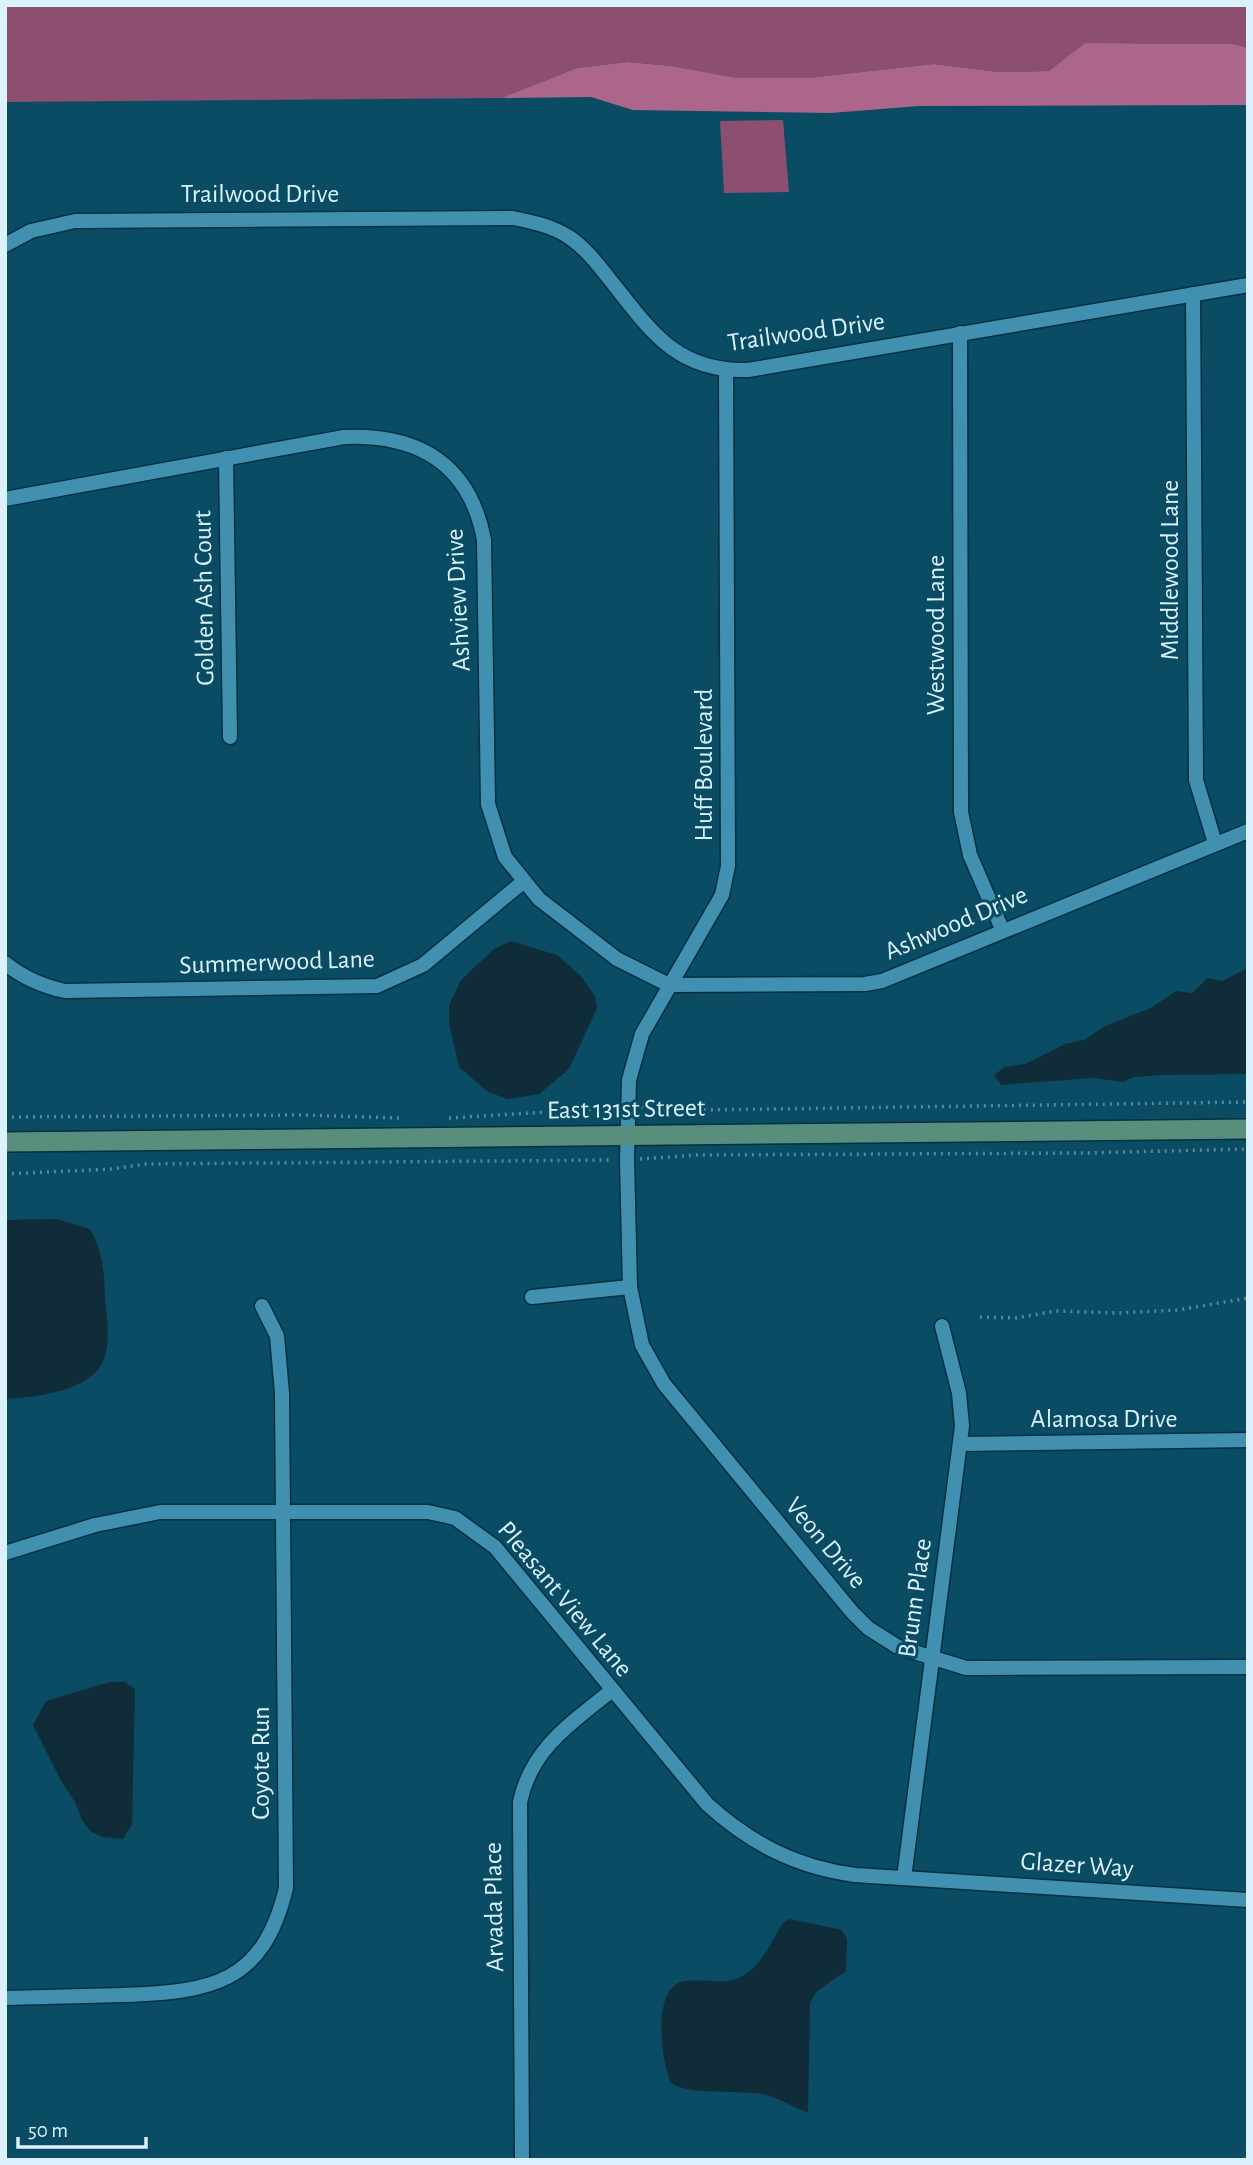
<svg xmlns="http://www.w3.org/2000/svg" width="1253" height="2165" font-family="'Alegreya Sans',sans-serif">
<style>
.green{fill:#8c4f6f}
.forest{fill:#ad668b}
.water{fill:#0f2c38}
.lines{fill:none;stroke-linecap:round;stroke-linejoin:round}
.street-casing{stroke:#033041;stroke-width:17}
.secondary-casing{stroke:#033041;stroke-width:22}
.path{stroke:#57899d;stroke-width:3.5;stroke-dasharray:2 5;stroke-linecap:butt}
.street{stroke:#4190b0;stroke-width:14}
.secondary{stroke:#588e7c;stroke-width:19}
.labels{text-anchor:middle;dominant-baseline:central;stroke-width:6;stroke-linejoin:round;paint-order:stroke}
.street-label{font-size:26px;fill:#dbf1fc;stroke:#094c64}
</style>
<rect width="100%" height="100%" fill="#094c64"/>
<g class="green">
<polygon points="5,5 1248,5 1248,48 1234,44 1086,43 1049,71 999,72 934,64 808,78 737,78 672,66 628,62 577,68 501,98 5,102"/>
<polygon points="783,120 789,192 724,193 720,121"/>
</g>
<polygon class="forest" points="1085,43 1234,44 1248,48 1248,105 919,106 831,113 633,110 591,97 501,98 577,68 628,62 672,66 737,78 808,78 934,64 999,72 1049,71"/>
<g class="water">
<polygon points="511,941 557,955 581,976 595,996 597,1008 569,1069 539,1094 508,1099 488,1092 459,1067 449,1023 449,1006 461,980 494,949"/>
<polygon points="1248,968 1248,1074 1160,1075 1134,1077 1123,1082 1092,1078 1001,1085 994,1075 1005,1067 1025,1064 1065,1044 1084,1040 1105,1026 1151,1008 1176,991 1192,993 1208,978 1222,981"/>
<path d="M57 1219 90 1229C103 1251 104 1272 105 1297 107 1317 112 1349 100 1367 81 1393 33 1397 5 1399V1220Z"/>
<polygon points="110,1682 125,1682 135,1689 132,1824 123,1839 103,1837 90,1831 82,1820 75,1802 61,1781 33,1725 46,1701"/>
<path d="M790 1919 842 1930 847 1939 846 1971 816 1992 810 2003 808 2113C793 2107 778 2097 762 2094 738 2090 687 2095 671 2083 661 2061 651 1985 685 1981 705 1978 726 1987 744 1975 762 1965 772 1940 783 1923Z"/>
</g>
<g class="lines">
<g class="street-casing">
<g id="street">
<path d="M5 245 31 231 75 221 513 218C533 222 552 226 569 237 584 247 596 262 607 276 649 328 674 372 748 370L1248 285"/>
<polyline points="1193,294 1196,780 1215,843"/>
<polyline points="960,333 961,812 970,855 1002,929"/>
<polyline points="726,370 728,866 722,895 642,1034 629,1080 627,1159 630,1287 642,1345 664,1384 852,1612 868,1628 898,1647 966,1668 1248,1667"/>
<polyline points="226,458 230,737"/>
<path d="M5 499 344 437C419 434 470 464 484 540L488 804 505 857 539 899 617 959 669 985 865 984 882 981 1248 831"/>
<path d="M5 963C23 978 42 986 65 991L377 986 423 965 524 881"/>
<polyline points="532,1297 630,1287"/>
<polyline points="961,1444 1248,1440"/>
<path d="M5 1553 95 1525 160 1512H428L455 1518 495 1547 707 1804C751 1844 796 1867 855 1875L1248 1900"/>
<polyline points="904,1878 962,1426 959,1393 942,1326"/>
<path d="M5 1998C44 1997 83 1996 123 1995 211 1992 263 1984 286 1888L282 1393 277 1336 262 1306"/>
<path d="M522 2160 520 1802C531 1749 571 1723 611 1691"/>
</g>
</g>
<g class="secondary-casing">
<polyline id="secondary" points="5,1142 1248,1129"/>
</g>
<g class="path">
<polyline points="641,1107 703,1110 1248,1102"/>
<polyline points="5,1117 303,1115 399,1118"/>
<polyline points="449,1118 613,1108"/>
<polyline points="640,1159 697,1155 1083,1153 1248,1149"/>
<polyline points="5,1174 112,1169 147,1164 612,1160"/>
<polyline points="980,1317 1016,1318 1056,1311 1118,1313 1178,1310 1248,1298"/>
</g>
<use href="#street" class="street"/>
<use href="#secondary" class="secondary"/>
</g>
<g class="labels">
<g class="street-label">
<text x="260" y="194">Trailwood Drive</text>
<text transform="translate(806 332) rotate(-8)">Trailwood Drive</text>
<text transform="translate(1170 570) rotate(-90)">Middlewood Lane</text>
<text transform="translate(204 598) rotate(-91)">Golden Ash Court</text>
<text transform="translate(458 600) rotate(-93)">Ashview Drive</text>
<text transform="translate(936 635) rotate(-90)">Westwood Lane</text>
<text transform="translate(704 765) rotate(-90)">Huff Boulevard</text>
<text transform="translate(956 923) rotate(-23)">Ashwood Drive</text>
<text transform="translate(277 962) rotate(-2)">Summerwood Lane</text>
<text transform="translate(626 1109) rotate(-1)">East 131st Street</text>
<text x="1104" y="1419">Alamosa Drive</text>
<text transform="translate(826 1543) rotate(50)">Veon Drive</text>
<text transform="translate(915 1598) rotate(-82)">Brunn Place</text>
<text transform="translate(565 1599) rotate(50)">Pleasant View Lane</text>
<text transform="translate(261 1763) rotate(-90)">Coyote Run</text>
<text transform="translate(1077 1865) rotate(4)">Glazer Way</text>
<text transform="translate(494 1907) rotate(-91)">Arvada Place</text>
</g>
</g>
<rect width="1253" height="2165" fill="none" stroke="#dbf1fc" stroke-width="14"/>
<path d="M18 2137v10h128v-10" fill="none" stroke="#dbf1fc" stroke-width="3.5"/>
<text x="28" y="2137" font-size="21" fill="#dbf1fc" stroke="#094c64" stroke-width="5" paint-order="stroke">50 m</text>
</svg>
